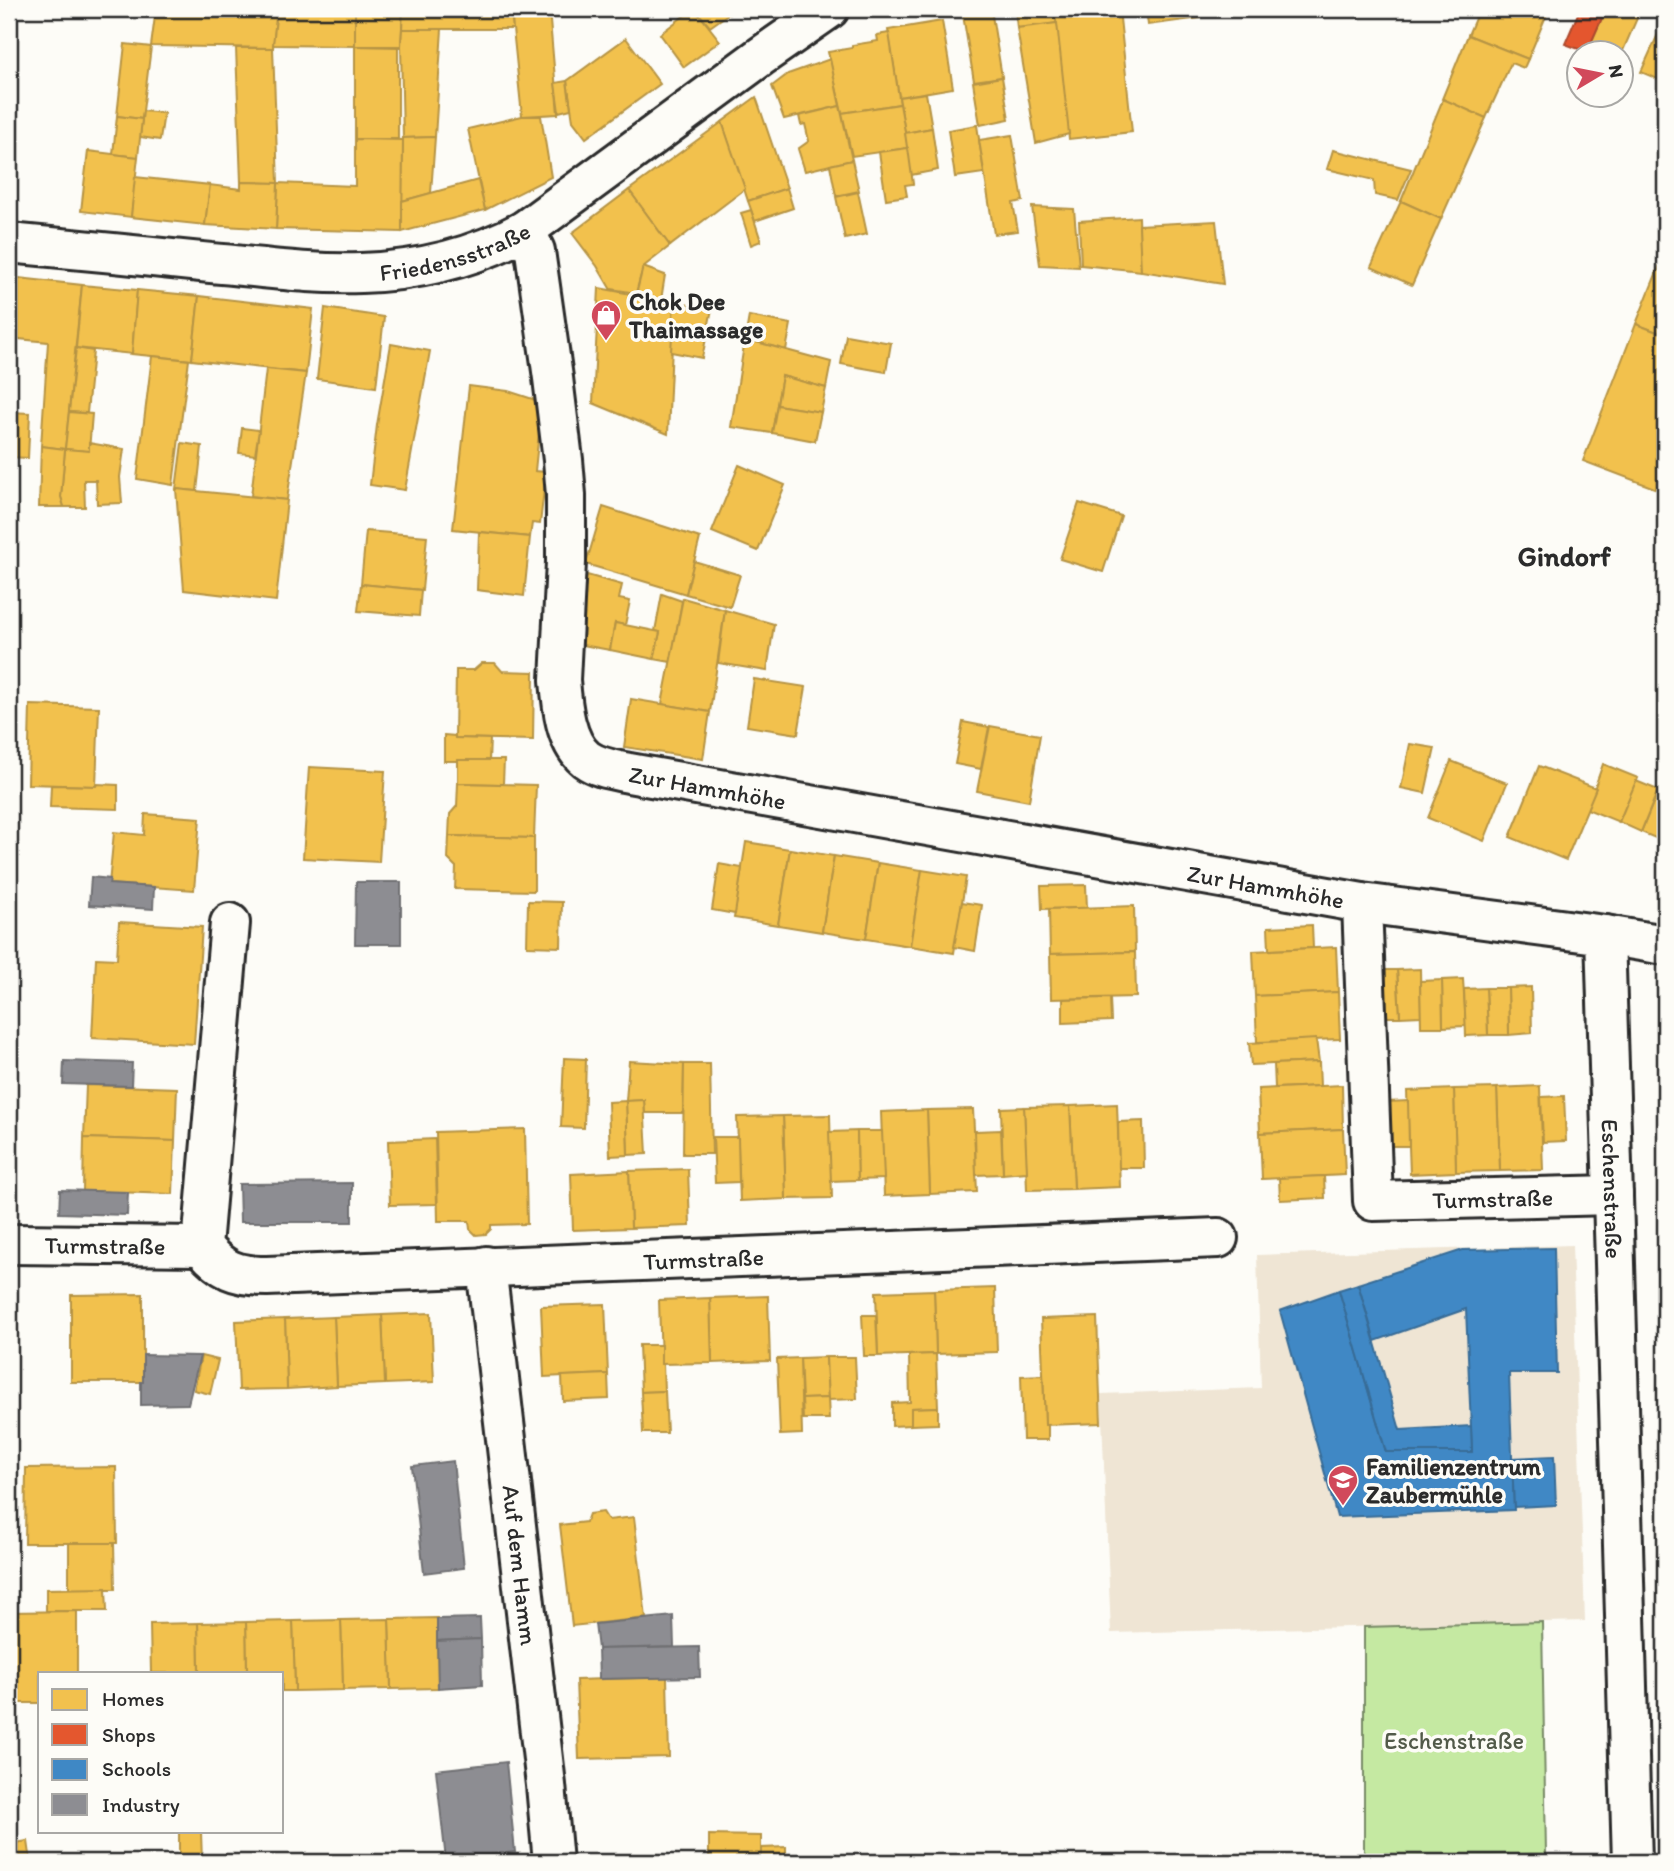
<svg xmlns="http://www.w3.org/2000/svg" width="1674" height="1871" font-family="Itim,sans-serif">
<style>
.built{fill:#efe5d4}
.green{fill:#c5e9a2;stroke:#788a66;stroke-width:2}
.homes{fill:#f2c14e;stroke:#b69444;stroke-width:2}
.shops{fill:#e4572e;stroke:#ac4a2d;stroke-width:2}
.schools{fill:#3f88c5;stroke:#396c97;stroke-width:2}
.industry{fill:#8d8d92;stroke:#707073;stroke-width:2}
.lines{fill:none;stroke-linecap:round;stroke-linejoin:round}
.minor-casing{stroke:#2b2b2b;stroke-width:44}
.minor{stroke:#fdfcf7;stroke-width:38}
.labels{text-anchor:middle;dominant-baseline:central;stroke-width:7;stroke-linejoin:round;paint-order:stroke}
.street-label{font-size:24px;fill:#2b2b2b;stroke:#fdfcf7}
.poi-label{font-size:24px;font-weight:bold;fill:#2b2b2b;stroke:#fdfcf7;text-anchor:start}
.park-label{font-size:24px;fill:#525a49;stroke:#fdfcf7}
.quarter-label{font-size:28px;font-weight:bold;fill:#2b2b2b;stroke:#fdfcf7}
</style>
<rect width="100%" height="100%" fill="#fdfcf7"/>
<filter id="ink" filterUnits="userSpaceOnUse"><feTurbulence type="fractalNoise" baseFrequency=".0143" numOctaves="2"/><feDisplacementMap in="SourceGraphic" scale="14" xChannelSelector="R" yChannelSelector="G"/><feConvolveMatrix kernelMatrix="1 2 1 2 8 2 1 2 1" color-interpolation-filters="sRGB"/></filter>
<g filter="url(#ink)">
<polygon class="built" points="1572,1245 1585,1621 1111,1633 1101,1394 1261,1388 1257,1255"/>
<polygon class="green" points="1542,1622 1546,1854 1364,1857 1364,1627"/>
<g class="homes">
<polygon points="156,9 277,9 273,48 151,46"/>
<polygon points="277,9 355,9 355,46 273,45"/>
<polygon points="355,9 403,9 401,46 355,46"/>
<polygon points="403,9 511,9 513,29 402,29"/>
<polygon points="511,9 549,9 558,114 522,116"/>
<polygon points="693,9 695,9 720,41 684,67 660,34"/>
<polygon points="695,9 735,9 710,27"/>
<polygon points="962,9 991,9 1002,77 974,81"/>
<polygon points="1015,9 1055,9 1057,23 1017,28"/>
<polygon points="1078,9 1119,9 1132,132 1069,139 1055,11"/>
<polygon points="1146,9 1200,9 1201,18 1148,25"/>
<polygon points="1479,9 1549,9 1528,59 1468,35"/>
<polygon points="1606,9 1641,9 1622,53 1587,52"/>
<polygon points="942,21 953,88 899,97 888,30"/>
<polygon points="1057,23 1069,134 1036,143 1017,28"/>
<polygon points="402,29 442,29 435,137 403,138 401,46"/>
<polygon points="1659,32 1665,35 1665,82 1641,72"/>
<polygon points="889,33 900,104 842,113 828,52 852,48 852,45 878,41 877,35"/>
<polygon points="1468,35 1528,59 1524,68 1511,63 1486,118 1442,99"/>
<polygon points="626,38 660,84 586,138 573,121 567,81"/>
<polygon points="125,44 151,47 142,119 117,116"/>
<polygon points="355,46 398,47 398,139 355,139"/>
<polygon points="236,48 273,48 278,183 241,182"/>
<polygon points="830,59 840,106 784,119 772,86 788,74"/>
<polygon points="1002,77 1009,119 980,125 973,82"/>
<polygon points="567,81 571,109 559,112 555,83"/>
<polygon points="9,86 14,87 9,138"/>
<polygon points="926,93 932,128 905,133 899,97"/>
<polygon points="756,97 787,188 748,201 722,122"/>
<polygon points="1443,99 1486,118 1441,219 1401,201"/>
<polygon points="900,104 908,148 852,156 842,113"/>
<polygon points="840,106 852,160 805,171 798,149 809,141 805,124 801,125 799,116"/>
<polygon points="143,111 164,113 160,140 140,137"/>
<polygon points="117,116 142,119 138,157 113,154"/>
<polygon points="522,116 541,116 551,177 485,210 468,129"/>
<polygon points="722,122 745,189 670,246 629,190"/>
<polygon points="977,125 984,173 955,177 948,130"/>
<polygon points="932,128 938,170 911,175 905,133"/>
<polygon points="1012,135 1023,201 1013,203 1018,231 994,234 979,140"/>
<polygon points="435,137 431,193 402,201 403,138"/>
<polygon points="355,139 403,140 402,232 276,229 278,183 355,186"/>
<polygon points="908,148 913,184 905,185 907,196 886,199 879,152"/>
<polygon points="1333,150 1411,169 1398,200 1375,195 1374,180 1327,169"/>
<polygon points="88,151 138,157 131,217 81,211"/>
<polygon points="852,160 859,191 836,196 830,165"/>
<polygon points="135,177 210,185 205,225 131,217"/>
<polygon points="478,180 485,210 402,232 402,201"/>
<polygon points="241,182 278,183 276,229 205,225 210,185 241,189"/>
<polygon points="787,188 793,208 755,221 748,201"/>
<polygon points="629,190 670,246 643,267 636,293 612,289 611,290 597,266 572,233"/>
<polygon points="858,192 867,234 845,239 836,197"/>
<polygon points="1401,201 1441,219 1412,285 1371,267"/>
<polygon points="1032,207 1074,209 1079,267 1040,265"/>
<polygon points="751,210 761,241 751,245 741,213"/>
<polygon points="1139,217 1141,271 1081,265 1079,221"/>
<polygon points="1216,221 1223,284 1141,271 1139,225"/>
<polygon points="1663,257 1665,258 1665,335 1636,324"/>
<polygon points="643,267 665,275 661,300 636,295"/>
<polygon points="9,277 82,285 65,449 41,446 48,342 9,338"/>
<polygon points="82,285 137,290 132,354 76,348"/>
<polygon points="599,288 674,302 668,434 593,403"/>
<polygon points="137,290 199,296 192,360 132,354"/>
<polygon points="199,296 313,309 306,373 192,360"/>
<polygon points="674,302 712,309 702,358 671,352"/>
<polygon points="325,308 384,317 376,387 317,379"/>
<polygon points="749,316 791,324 786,350 745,339"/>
<polygon points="1636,324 1665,335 1665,370 1663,375 1665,376 1665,492 1583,461"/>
<polygon points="846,335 891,343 886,372 841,364"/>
<polygon points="745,339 831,362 826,388 782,376 772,433 731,427"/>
<polygon points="391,344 430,351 405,490 370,485 377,425"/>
<polygon points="76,348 93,351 87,413 69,412"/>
<polygon points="152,356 189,360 173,485 137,479"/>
<polygon points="266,369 306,373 287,500 251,496"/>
<polygon points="782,376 826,388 821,412 777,405"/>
<polygon points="469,386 508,391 542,402 535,471 546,472 540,524 532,523 530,537 453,529"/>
<polygon points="777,405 821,412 815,441 772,433"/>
<polygon points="9,412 30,413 28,458 9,457"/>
<polygon points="69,412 92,414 89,451 65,449"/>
<polygon points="242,428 259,430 255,455 239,453"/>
<polygon points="89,443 124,449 120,477 122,503 97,504 96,480 84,480 85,507 64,507 61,497 65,449 89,451"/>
<polygon points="182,443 202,446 197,491 176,489"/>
<polygon points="41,446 65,449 61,497 64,507 39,507"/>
<polygon points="739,465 785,485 758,551 712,532"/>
<polygon points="176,489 287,500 276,601 184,590"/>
<polygon points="1079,503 1121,516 1103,572 1060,559"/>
<polygon points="603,507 700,538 686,594 586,564"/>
<polygon points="366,531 427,536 422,590 361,584"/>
<polygon points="479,532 530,537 524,596 477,590"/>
<polygon points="694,561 740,575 730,607 686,594"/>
<polygon points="587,575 622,585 619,599 630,601 625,625 615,623 610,650 577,644"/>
<polygon points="361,584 421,590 419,616 358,611"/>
<polygon points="662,594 682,601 671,662 654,659 660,632 655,631"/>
<polygon points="683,598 725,610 710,712 662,704"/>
<polygon points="725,610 774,624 767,671 718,663"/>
<polygon points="615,623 660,632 654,659 610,650"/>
<polygon points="482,663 495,663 502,671 534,672 533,740 455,738 456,670 474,670"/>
<polygon points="754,679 806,687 798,734 747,726"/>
<polygon points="631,699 710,712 703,759 624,747"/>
<polygon points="30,705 99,707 96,786 28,784"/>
<polygon points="963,722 989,727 981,769 955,764"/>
<polygon points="990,726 1040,735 1029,801 977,791"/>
<polygon points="444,735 455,736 455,738 490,739 489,761 444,761"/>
<polygon points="1410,744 1435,748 1425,793 1401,788"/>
<polygon points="458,760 504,760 503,784 458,783"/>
<polygon points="1451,761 1507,783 1484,841 1428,818"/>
<polygon points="1603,764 1638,778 1619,822 1587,809"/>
<polygon points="1539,766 1596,788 1566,860 1510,837"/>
<polygon points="309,767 385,771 379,862 303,858"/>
<polygon points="1665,774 1665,842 1641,832"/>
<polygon points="1636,781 1658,790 1641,832 1619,822"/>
<polygon points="458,783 536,785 534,838 449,836 450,814 457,806"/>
<polygon points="97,784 118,785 118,809 50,807 51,785 96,786"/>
<polygon points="145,814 200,818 194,890 109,884 114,832 144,835"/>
<polygon points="449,836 534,838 534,891 455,889 456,867 448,859"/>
<polygon points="746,842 790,849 778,925 734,918"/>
<polygon points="790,849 834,856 822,932 778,925"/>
<polygon points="834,856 878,863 866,939 822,932"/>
<polygon points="878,863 922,870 910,946 866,939"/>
<polygon points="719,864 742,868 735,914 712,910"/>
<polygon points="922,870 966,877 954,953 910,946"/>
<polygon points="1086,885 1087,908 1042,909 1041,886"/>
<polygon points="528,901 562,902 561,947 527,946"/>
<polygon points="962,902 982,905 975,951 954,947"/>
<polygon points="1134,906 1135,952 1050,954 1049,909"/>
<polygon points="119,922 202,927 194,1044 92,1038 96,958 117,959"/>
<polygon points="1312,925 1313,948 1269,950 1268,927"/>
<polygon points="1336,947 1338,992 1255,996 1253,951"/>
<polygon points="1135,952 1136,997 1051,999 1050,954"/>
<polygon points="1420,969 1421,1016 1400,1017 1397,970"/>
<polygon points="1376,970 1397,970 1400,1017 1378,1017"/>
<polygon points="1463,979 1466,1026 1443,1027 1442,980"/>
<polygon points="1442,980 1443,1027 1421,1027 1420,981"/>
<polygon points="1531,987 1532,1033 1509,1035 1508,988"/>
<polygon points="1486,988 1508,988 1509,1035 1488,1035"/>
<polygon points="1486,988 1488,1035 1466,1036 1464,989"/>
<polygon points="1338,992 1340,1039 1257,1042 1255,996"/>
<polygon points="1110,998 1111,1021 1063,1023 1063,999"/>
<polygon points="1316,1039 1319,1062 1251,1065 1249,1043"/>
<polygon points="564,1058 586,1059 584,1128 561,1127"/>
<polygon points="629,1061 684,1064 683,1113 645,1113 644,1100 626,1101"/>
<polygon points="1319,1062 1320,1086 1275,1088 1274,1064"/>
<polygon points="684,1064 710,1064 712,1154 683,1154"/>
<polygon points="86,1085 177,1088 175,1141 84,1138"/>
<polygon points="1342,1085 1343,1129 1260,1133 1258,1089"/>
<polygon points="1540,1086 1543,1170 1500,1171 1497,1088"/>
<polygon points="1497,1088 1500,1171 1456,1172 1454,1089"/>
<polygon points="1454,1089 1456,1172 1410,1174 1407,1091"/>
<polygon points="1564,1096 1566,1141 1543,1142 1541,1097"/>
<polygon points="644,1100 647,1154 628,1155 626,1101"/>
<polygon points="626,1101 628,1155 610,1156 608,1102"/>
<polygon points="1408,1101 1409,1146 1389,1146 1387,1102"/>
<polygon points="1117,1104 1120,1187 1074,1189 1070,1106"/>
<polygon points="1070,1106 1074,1189 1027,1190 1024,1107"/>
<polygon points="1024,1107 1027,1172 1003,1174 1001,1108"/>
<polygon points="973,1109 977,1192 930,1194 927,1110"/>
<polygon points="927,1110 930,1194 884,1196 881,1112"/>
<polygon points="830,1115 832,1198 786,1199 783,1116"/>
<polygon points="783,1116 786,1199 740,1201 737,1117"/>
<polygon points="1143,1121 1144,1168 1119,1168 1118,1122"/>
<polygon points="525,1129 527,1224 491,1225 491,1229 486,1234 476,1235 470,1229 469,1221 438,1221 436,1132"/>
<polygon points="1343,1129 1345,1175 1262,1179 1260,1133"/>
<polygon points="1001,1130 1003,1174 976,1175 975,1131"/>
<polygon points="857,1131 858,1180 831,1181 829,1132"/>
<polygon points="857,1131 882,1131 884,1179 858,1180"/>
<polygon points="713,1137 738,1137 739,1182 715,1183"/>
<polygon points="84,1138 175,1141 173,1194 83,1191"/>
<polygon points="435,1139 437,1204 390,1205 388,1141"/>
<polygon points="688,1169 690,1226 631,1228 629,1171"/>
<polygon points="629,1171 631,1228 573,1230 571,1174"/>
<polygon points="1324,1176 1325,1198 1280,1200 1279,1178"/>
<polygon points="995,1288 997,1352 936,1354 934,1290"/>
<polygon points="934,1290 936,1354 878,1356 876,1292"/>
<polygon points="143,1294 143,1382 71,1382 71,1295"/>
<polygon points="768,1296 770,1361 712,1363 710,1298"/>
<polygon points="710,1298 712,1363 661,1364 659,1300"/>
<polygon points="605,1304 608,1374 544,1377 541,1306"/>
<polygon points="431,1313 434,1382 385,1384 382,1315"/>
<polygon points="382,1315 385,1384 337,1386 334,1317"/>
<polygon points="862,1315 876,1315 878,1356 864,1356"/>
<polygon points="334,1317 337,1386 287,1389 285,1319"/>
<polygon points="1097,1317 1101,1423 1045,1425 1041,1319"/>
<polygon points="285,1319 287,1389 239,1390 236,1321"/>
<polygon points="639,1345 661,1345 661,1364 663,1364 664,1391 641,1392"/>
<polygon points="936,1354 938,1407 911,1408 911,1425 892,1426 892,1403 910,1402 909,1355"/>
<polygon points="201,1356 218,1360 210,1394 194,1390"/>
<polygon points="826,1357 828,1398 802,1399 800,1358"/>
<polygon points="826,1357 855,1357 857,1399 828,1400"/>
<polygon points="800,1358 802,1434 780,1435 777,1359"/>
<polygon points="608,1374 609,1399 563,1401 562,1376"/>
<polygon points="1043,1375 1045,1425 1048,1425 1048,1440 1023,1440 1021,1376"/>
<polygon points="665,1391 667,1433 643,1433 641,1392"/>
<polygon points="828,1398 829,1419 803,1419 802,1399"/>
<polygon points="938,1407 938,1424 911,1425 911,1408"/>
<polygon points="116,1467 117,1543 25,1543 26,1468"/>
<polygon points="603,1512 608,1520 634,1517 646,1618 572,1626 560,1525 586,1522 589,1514"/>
<polygon points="69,1543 114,1543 115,1589 69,1589"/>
<polygon points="106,1588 107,1611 46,1611 46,1589"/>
<polygon points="77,1611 77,1673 40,1673 40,1703 9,1703 9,1612"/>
<polygon points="437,1618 438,1688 391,1689 389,1619"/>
<polygon points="389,1619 391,1689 343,1690 341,1620"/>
<polygon points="341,1620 343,1690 295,1691 293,1621"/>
<polygon points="293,1621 295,1691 282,1691 282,1673 247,1673 246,1622"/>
<polygon points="246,1622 247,1673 199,1673 198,1623"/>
<polygon points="198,1623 199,1673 151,1673 150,1624"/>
<polygon points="667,1677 669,1757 579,1759 576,1680"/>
<polygon points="179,1831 201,1831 202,1862 179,1862"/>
<polygon points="709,1835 761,1836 761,1862 709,1862"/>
<polygon points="28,1841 31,1862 9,1862 9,1844"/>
<polygon points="786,1847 786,1862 761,1862 761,1848"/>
</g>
<polygon class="shops" points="1580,9 1606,9 1587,52 1565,44"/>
<g class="schools">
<polygon points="1554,1248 1557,1373 1509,1373 1514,1510 1337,1517 1280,1311 1339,1290 1386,1452 1472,1452 1466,1309 1375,1341 1358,1284 1463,1250"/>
<polygon points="1358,1284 1400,1430 1471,1426 1472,1452 1386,1452 1339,1290"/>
<polygon points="1554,1456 1556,1505 1514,1507 1512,1458"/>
</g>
<g class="industry">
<polygon points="91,877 110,879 109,884 154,887 153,909 89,905"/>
<polygon points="356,882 401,882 401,944 355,944"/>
<polygon points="64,1061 132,1063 131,1086 63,1084"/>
<polygon points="352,1183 352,1222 240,1222 239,1184"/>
<polygon points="60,1190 128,1192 127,1215 59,1213"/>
<polygon points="143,1355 200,1356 188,1404 141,1405 141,1382 143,1382"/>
<polygon points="453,1461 464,1568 424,1573 412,1466"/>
<polygon points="673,1616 674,1647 598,1649 595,1624"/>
<polygon points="480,1618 481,1639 437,1641 437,1619"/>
<polygon points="481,1639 482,1685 438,1688 437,1641"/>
<polygon points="699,1647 700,1677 599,1679 598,1649"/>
<polygon points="506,1762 515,1852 446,1860 436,1770"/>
</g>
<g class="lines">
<g class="minor-casing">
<g id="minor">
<path id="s1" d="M525 230 535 251 553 378 563 460 566 495V562L560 680C562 705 565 742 586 759 598 768 615 770 629 773L1362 903 1605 935 1665 945"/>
<path id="s2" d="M9 243C76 249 144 256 211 263 261 267 311 275 361 273 418 271 475 257 525 230L760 57 829 9"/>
<path id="s3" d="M1362 903 1373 1201 1613 1195"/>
<path id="s4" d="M230 923 202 1246C221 1270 236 1276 267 1276L1218 1238"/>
<path id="s5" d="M1605 935C1614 1244 1625 1553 1632 1862"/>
<path id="s6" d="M9 1244 202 1246"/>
<path id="s7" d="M486 1266 546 1785 553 1862"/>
</g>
</g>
<use href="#minor" class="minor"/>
</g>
</g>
<defs>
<g id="shop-pin" transform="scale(1.575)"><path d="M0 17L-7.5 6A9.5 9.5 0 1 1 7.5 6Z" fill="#d1495b" stroke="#fdfcf7"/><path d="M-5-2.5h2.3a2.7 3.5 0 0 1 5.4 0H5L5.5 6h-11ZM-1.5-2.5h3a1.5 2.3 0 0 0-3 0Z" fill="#fff"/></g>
<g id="school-pin" transform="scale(1.575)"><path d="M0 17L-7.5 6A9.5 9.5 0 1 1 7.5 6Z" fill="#d1495b" stroke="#fdfcf7"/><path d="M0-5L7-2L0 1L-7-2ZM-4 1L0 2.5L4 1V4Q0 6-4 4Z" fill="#fff"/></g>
</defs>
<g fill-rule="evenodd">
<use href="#shop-pin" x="606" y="315"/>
<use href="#school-pin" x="1343" y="1480"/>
</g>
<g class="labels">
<g class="street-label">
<text stroke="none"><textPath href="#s2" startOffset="450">Friedensstraße</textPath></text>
<text stroke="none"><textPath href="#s1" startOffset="665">Zur Hammhöhe</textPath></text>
<text stroke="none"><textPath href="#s1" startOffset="1232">Zur Hammhöhe</textPath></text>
<text stroke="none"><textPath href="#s5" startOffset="254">Eschenstraße</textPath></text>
<text stroke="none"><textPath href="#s3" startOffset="418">Turmstraße</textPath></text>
<text stroke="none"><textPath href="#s6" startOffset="96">Turmstraße</textPath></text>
<text stroke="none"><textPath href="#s4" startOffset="836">Turmstraße</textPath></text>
<text stroke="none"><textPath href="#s7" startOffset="301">Auf dem Hamm</textPath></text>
</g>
<g class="poi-label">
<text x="629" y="301">Chok Dee<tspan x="629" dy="28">Thaimassage</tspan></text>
<text x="1366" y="1466">Familienzentrum<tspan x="1366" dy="28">Zaubermühle</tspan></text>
</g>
<g class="park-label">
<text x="1454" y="1740">Eschenstraße</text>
</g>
<g class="quarter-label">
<text x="1564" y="556">Gindorf</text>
</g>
</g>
<rect width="1674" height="1871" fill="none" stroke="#fdfcf7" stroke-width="35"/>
<rect x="18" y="18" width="1639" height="1836" fill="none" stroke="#2b2b2b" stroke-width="2.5" filter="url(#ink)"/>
<rect x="38" y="1672" width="245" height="161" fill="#fdfcf7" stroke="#a9a8a5" stroke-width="2"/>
<rect x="52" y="1689" width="35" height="21" fill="#f2c14e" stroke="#a9a8a5" stroke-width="2"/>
<text x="102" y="1706" font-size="21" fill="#2b2b2b">Homes</text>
<rect x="52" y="1724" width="35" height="21" fill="#e4572e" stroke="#a9a8a5" stroke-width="2"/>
<text x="102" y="1742" font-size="21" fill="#2b2b2b">Shops</text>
<rect x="52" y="1759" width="35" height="21" fill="#3f88c5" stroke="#a9a8a5" stroke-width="2"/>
<text x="102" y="1776" font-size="21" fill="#2b2b2b">Schools</text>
<rect x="52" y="1794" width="35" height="21" fill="#8d8d92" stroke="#a9a8a5" stroke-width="2"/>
<text x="102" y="1812" font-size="21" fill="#2b2b2b">Industry</text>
<g transform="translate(1600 74) rotate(80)"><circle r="33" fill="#fdfcf7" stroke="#a9a8a5" stroke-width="2"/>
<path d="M0-5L12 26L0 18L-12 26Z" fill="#d1495b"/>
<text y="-10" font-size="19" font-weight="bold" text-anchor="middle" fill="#2b2b2b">N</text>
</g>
</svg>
